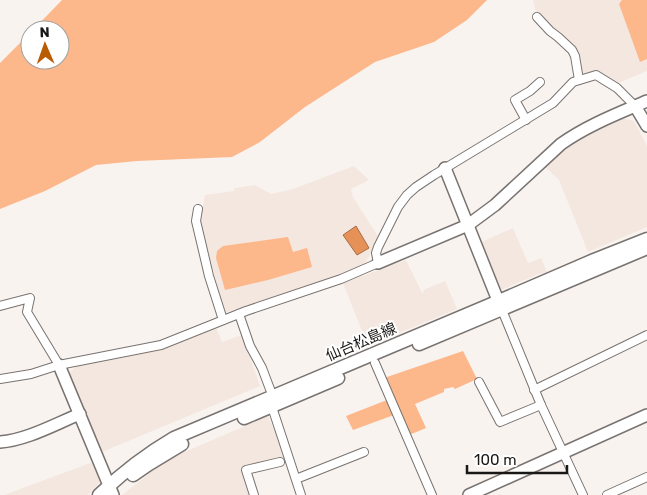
<svg xmlns="http://www.w3.org/2000/svg" width="647" height="495" font-family="Rubik,'Noto Sans JP',sans-serif">
<style>
.built{fill:#f4e7df}
.green{fill:#fcb78a}
.water{fill:#e69158;stroke:#a96d44}
.lines{fill:none;stroke-linecap:round;stroke-linejoin:round}
.street-casing{stroke:#787370;stroke-width:10}
.secondary-casing{stroke:#787370;stroke-width:14}
.primary-casing{stroke:#787370;stroke-width:15}
.street{stroke:#fff;stroke-width:8}
.secondary{stroke:#fff;stroke-width:11}
.primary{stroke:#fff;stroke-width:12}
.labels{text-anchor:middle;dominant-baseline:central;stroke-width:4;stroke-linejoin:round;paint-order:stroke}
.street-label{font-size:15px;fill:#1a1817;stroke:#fff}
</style>
<rect width="100%" height="100%" fill="#f9f3f0"/>
<g class="built">
<polygon points="533,0 647,0 647,71 616,84 593,72 582,73 578,56 553,30 547,21 541,17 536,12"/>
<polygon points="622,118 634,121 647,146 647,227 588,252 559,180 543,165 579,139"/>
<polygon points="354,166 369,180 351,189 353,197 379,238 363,267 225,313 200,223 205,195 234,191 234,188 255,185 271,194 293,189"/>
<polygon points="513,228 528,263 541,258 547,272 536,275 499,291 479,243"/>
<polygon points="406,260 422,293 424,292 423,290 445,281 457,309 368,346 343,283"/>
<polygon points="216,327 222,342 242,335 260,386 102,452 68,374 79,364 158,351"/>
<polygon points="268,416 285,454 282,459 242,468 250,495 122,495 155,469 173,457"/>
<polygon points="93,462 101,481 88,495 4,495"/>
</g>
<g class="green">
<polygon points="62,0 487,0 467,20 434,42 375,62 305,107 260,142 232,157 137,161 96,165 45,191 0,209 0,63 30,33 30,60 60,60 60,30 33,30"/>
<polygon points="622,0 647,0 647,59 640,62 619,4"/>
<polygon points="288,237 293,252 307,248 312,267 268,280 225,290 216,258 217,251 223,246"/>
<polygon points="463,351 477,379 455,389 453,387 444,389 444,392 415,404 426,428 409,435 384,378"/>
<polygon points="387,400 394,415 353,430 346,416"/>
</g>
<polygon class="water" points="356,226 369,248 357,255 343,235"/>
<g class="lines">
<g class="street-casing">
<g id="street">
<polyline points="537,17 550,31 558,37 572,50 575,56 579,80"/>
<polyline points="526,120 515,100 530,91 540,82"/>
<polyline points="198,209 196,221 201,242 209,276 223,320"/>
<polyline points="0,306 30,298 27,312 59,365"/>
<polyline points="502,310 541,405 583,495"/>
<polyline points="239,314 250,346 262,368 273,397"/>
<polyline points="375,363 432,495"/>
<polyline points="0,379 31,374 59,365 161,345 246,311 341,279 378,263 376,253 378,247 398,207 407,195 416,187 434,175 553,103 573,82 596,75 617,88 635,106"/>
<polyline points="479,382 500,422 541,405"/>
<polyline points="534,390 647,335"/>
<polyline points="272,407 301,495"/>
<polyline points="296,479 364,452"/>
<polyline points="254,495 246,470 280,462"/>
<polyline points="607,495 647,477"/>
</g>
</g>
<g class="secondary-casing">
<g id="secondary">
<polyline points="635,106 647,126"/>
<polyline points="445,168 501,308"/>
<path d="M378 263 468 225 495 205 561 144C588 125 617 114 647 101"/>
<polyline points="59,365 113,495"/>
<path d="M0 442C27 440 55 424 80 414"/>
<polyline points="469,495 647,415"/>
</g>
</g>
<g class="primary-casing">
<g id="primary">
<polyline points="419,344 647,248"/>
<polyline points="244,418 338,378"/>
<polyline points="133,475 149,464 182,444"/>
<path d="M99 495C123 472 145 455 174 438L499 301 594 260 647 239"/>
</g>
</g>
<use href="#street" class="street"/>
<use href="#secondary" class="secondary"/>
<use href="#primary" class="primary"/>
</g>
<g class="labels">
<g class="street-label">
<text transform="translate(361 342) rotate(-23)">仙台松島線</text>
</g>
</g>
<g transform="translate(45 45) rotate(358)"><circle r="24" fill="#ffffff" stroke="#a3a3a2"/>
<path d="M0-4L9 19L0 12L-9 19Z" fill="#b95d04"/>
<text y="-8" font-size="14" font-weight="bold" text-anchor="middle" fill="#1a1817">N</text>
</g>
<path d="M467 465v8h100v-8" fill="none" stroke="#1a1817" stroke-width="2.5"/>
<text x="474" y="465" font-size="15" fill="#1a1817" stroke="#ffffff" stroke-width="4" paint-order="stroke">100 m</text>
</svg>
